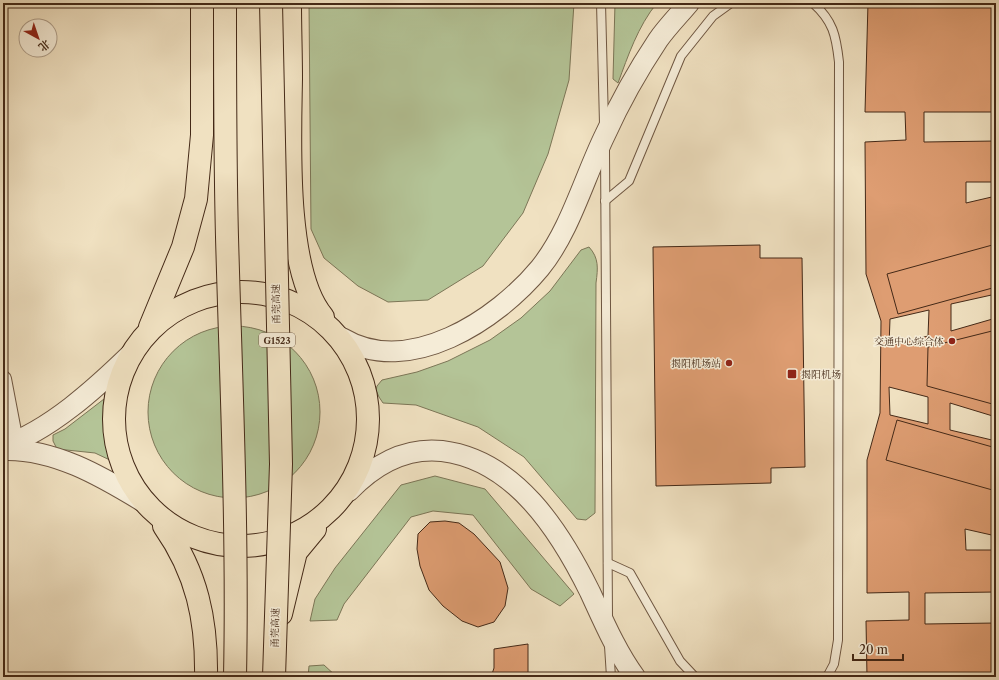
<svg xmlns="http://www.w3.org/2000/svg" width="999" height="680" font-family="'Libre Caslon Text','Noto Serif SC',serif">
<style>
.green{fill:#b4c497;stroke:#7c7657}
.building{fill:#de9d72;stroke:#442917;fill-rule:evenodd}
.lines{fill:none;stroke-linecap:round;stroke-linejoin:round}
.service-casing{stroke:#6f5742;stroke-width:10}
.minor-casing{stroke:#6f5742;stroke-width:18}
.tertiary-casing{stroke:#6f5742;stroke-width:22}
.primary-casing{stroke:#442917;stroke-width:24}
.service{stroke:#f5ecd7;stroke-width:8}
.minor{stroke:#f5ecd7;stroke-width:16}
.tertiary{stroke:#f5ecd7;stroke-width:20}
.primary{stroke:#f0e1c1;stroke-width:22}
.motorway-bridge-casing{stroke:#442917;stroke-width:24;stroke-linecap:butt}
.motorway-bridge{stroke:#f0e1c1;stroke-width:22}
.poi-dot{fill:#8f2418;stroke:#f5ecd7;stroke-width:1.5}
.labels{text-anchor:middle;dominant-baseline:central;stroke-width:3;stroke-linejoin:round;paint-order:stroke}
.shield{fill:#f5ecd7;stroke:#796451;stroke-width:1}
.shield-label{font-size:9px;font-weight:bold;fill:#442917}
.street-label{font-size:10px;fill:#442917;stroke:#f5ecd7}
.poi-label{font-size:10px;fill:#442917;stroke:#f5ecd7;text-anchor:end}
</style>
<rect width="100%" height="100%" fill="#f0e1c1"/>
<filter id="stains"><feTurbulence type="fractalNoise" baseFrequency=".005" numOctaves="4"/><feColorMatrix values="0 0 0 0 .2 0 0 0 0 .09 0 0 0 0 .02 0 0 0 .5 -.17"/></filter>
<radialGradient id="worn" r=".72"><stop offset=".6" stop-color="#630" stop-opacity="0"/><stop offset="1" stop-color="#630" stop-opacity=".3"/></radialGradient>
<g class="green">
<polygon points="309,3 574,3 569,80 548,154 523,213 483,266 428,300 388,302 358,286 324,258 311,229"/>
<path d="M615 3H657C638 26 628 56 618 83L613 79Z"/>
<path d="M589 247C599 258 598 268 596 283L595 513 586 520 577 519 524 457 478 427 416 405 383 403 379 397 376 390 377 386 382 380 417 372 448 361 490 340 521 318 550 291 581 250Z"/>
<circle cx="234" cy="412" r="86"/>
<polygon points="104,399 104,432 112,461 95,453 57,449 53,441 53,435 65,429"/>
<polygon points="435,476 485,489 574,594 560,606 531,589 473,515 433,511 411,517 344,604 337,620 310,621 315,599 335,568 401,485"/>
<polygon points="324,665 337,677 308,677 309,666"/>
</g>
<g class="building">
<path d="M868 3H996V112H924V142L996 141V182H966V203L996 196V294L951 304V331L996 318V417L950 403V430L996 441V536L965 529 966 550H996V592L925 593V624L996 623V677H867L866 621 909 620V592L867 593V460L880 413 881 321 866 274 865 142 906 140 905 112H865ZM929 310 928 336 889 346 890 319ZM889 387 928 397V424L890 415Z"/>
<polygon points="996,244 996,287 898,314 887,274"/>
<polygon points="760,245 760,258 802,258 805,467 771,468 771,483 656,486 653,247"/>
<polygon points="996,330 996,405 927,386 928,347"/>
<polygon points="897,420 996,448 996,491 886,460"/>
<polygon points="445,521 459,523 474,534 500,562 508,588 505,606 494,622 478,627 462,621 443,606 429,590 420,566 417,549 418,534 430,522"/>
<polygon points="528,644 528,677 491,677 494,668 494,649"/>
</g>
<g class="lines">
<g class="service-casing">
<g id="service">
<polyline points="601,3 604,124"/>
<path d="M813 3C833 21 836 35 839 62L838 640 834 664 827 677"/>
<polyline points="605,150 608,618"/>
<polyline points="605,201 629,181 681,56 713,16 731,3"/>
<polyline points="608,563 630,573 680,661 695,677"/>
<polyline points="609,646 611,677"/>
</g>
</g>
<g class="minor-casing">
<polyline id="minor" points="3,379 15,442"/>
</g>
<g class="tertiary-casing">
<g id="tertiary">
<path d="M342 338C409 378 497 320 540 268 570 231 584 178 605 135 620 102 638 70 658 40 667 27 679 15 689 3"/>
<path d="M3 446C49 431 96 388 131 354"/>
<path d="M3 450C53 448 101 476 142 501"/>
<path d="M349 491C374 465 404 447 442 451 515 460 560 531 590 592 603 620 616 651 635 677"/>
</g>
</g>
<g class="primary-casing">
<g id="primary">
<path d="M290 3C290 28 291 54 291 79 290 139 284 271 323 317"/>
<circle cx="241" cy="419" r="127"/>
<polyline points="150,327 183,247 196,199 202,135 202,3"/>
<path d="M164 526C197 573 207 620 206 677"/>
<polyline points="281,614 296,552 315,529"/>
</g>
</g>
<use href="#service" class="service"/>
<use href="#minor" class="minor"/>
<use href="#tertiary" class="tertiary"/>
<use href="#primary" class="primary"/>
<g class="motorway-bridge-casing">
<g id="motorway-bridge">
<path d="M225 3C225 81 225 159 227 237 231 383 238 530 235 677"/>
<polyline points="271,3 281,464 274,677"/>
</g>
</g>
<use href="#motorway-bridge" class="motorway-bridge"/>
</g>
<g class="poi-dot">
<circle cx="952" cy="341" r="4"/>
<circle cx="729" cy="363" r="4"/>
<rect x="787" y="369" width="10" height="10" rx="2"/>
</g>
<g class="labels">
<rect class="shield" x="259" y="333" width="36" height="14" rx="3"/>
<g class="shield-label">
<text x="277" y="340">G1523</text>
</g>
<g class="street-label">
<text transform="translate(276 304) rotate(-91)">甬莞高速</text>
<text transform="translate(275 628) rotate(-89)">甬莞高速</text>
</g>
<g class="poi-label">
<text x="944" y="341">交通中心综合体</text>
<text x="721" y="363">揭阳机场站</text>
<text x="801" y="374" text-anchor="start">揭阳机场</text>
</g>
</g>
<rect width="999" height="680" fill="none" stroke="#f0e1c1" stroke-width="16"/>
<rect x="4" y="4" width="991" height="672" fill="none" stroke="#442917" stroke-width="2"/>
<rect x="8" y="8" width="983" height="664" fill="none" stroke="#442917"/>
<g transform="translate(38 38) rotate(140)"><circle r="19" fill="#f5ecd7" stroke="#ae9e8a"/>
<path d="M0-3L7 15L0 10L-7 15Z" fill="#8f2418"/>
<text y="-6" font-size="11" font-weight="bold" text-anchor="middle" fill="#442917">北</text>
</g>
<path d="M853 654v6h50v-6" fill="none" stroke="#442917" stroke-width="2"/>
<text x="859" y="654" font-size="12" fill="#442917" stroke="#f5ecd7" stroke-width="3" paint-order="stroke">20 m</text>
<rect width="100%" height="100%" filter="url(#stains)"/>
<rect width="100%" height="100%" fill="url(#worn)"/>
</svg>
